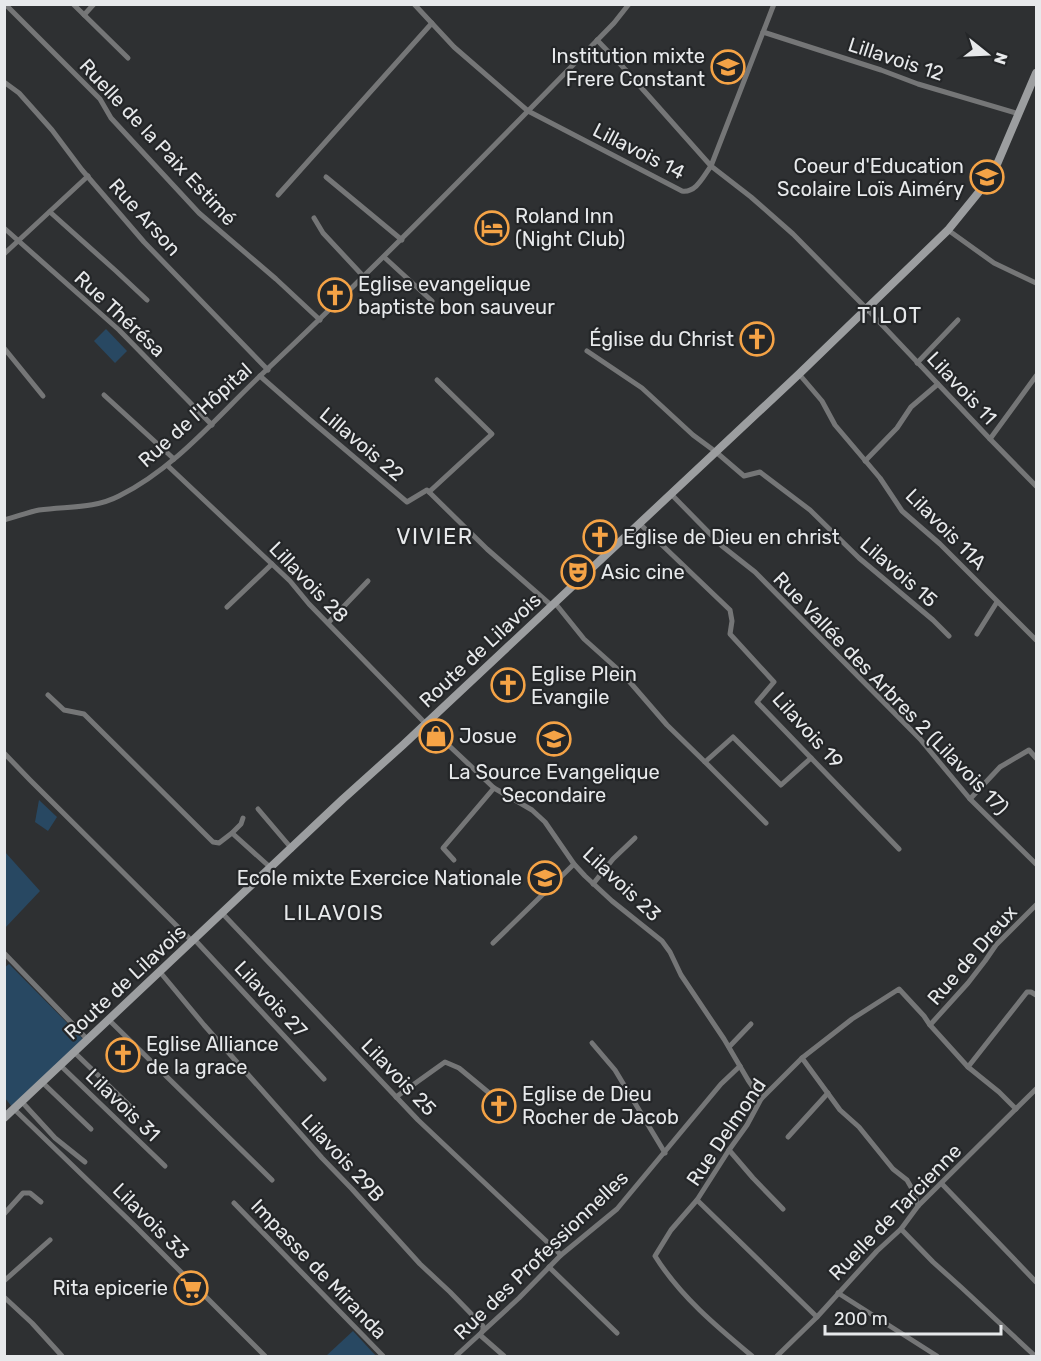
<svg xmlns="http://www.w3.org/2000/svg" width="1041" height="1361" font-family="Rubik,sans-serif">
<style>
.green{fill:#284862}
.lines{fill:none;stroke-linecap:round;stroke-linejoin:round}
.minor{stroke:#757677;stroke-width:5}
.secondary{stroke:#9c9ea0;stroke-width:8}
.labels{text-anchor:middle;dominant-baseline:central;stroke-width:4.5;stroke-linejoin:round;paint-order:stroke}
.poi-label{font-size:20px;fill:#e7e9eb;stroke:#242628;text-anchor:start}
.street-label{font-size:20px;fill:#e7e9eb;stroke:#242628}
.neighbourhood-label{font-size:21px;letter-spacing:1.5px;fill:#e7e9eb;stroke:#242628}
.quarter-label{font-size:22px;letter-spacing:1.5px;fill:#e7e9eb;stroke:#242628}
</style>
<rect width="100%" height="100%" fill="#2e3032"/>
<g class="green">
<polygon points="106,329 127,351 115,363 94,341"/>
<polygon points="39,800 57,817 48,831 35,822"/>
<polygon points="5,852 40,891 5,928"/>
<polygon points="9,964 84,1040 12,1107 5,1098 4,968"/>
<polygon points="353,1331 376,1356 326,1356"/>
</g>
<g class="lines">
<g class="minor">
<polyline points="5,4 100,99 111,118 199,213 276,279 320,320"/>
<polyline points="73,4 128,58"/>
<path d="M414 4 454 47 528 111 682 191C696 193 703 177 711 166L751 197 793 234 867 309 990 439 1036 486"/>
<polyline points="84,15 94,4"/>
<polyline points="763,32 881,70 918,84 1019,114"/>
<polyline points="597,40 622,66 711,166 774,4"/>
<polyline points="4,82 19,93 52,130 82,170 144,242 268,370"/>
<polyline points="326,177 402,240"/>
<polyline points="278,195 432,23"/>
<polyline points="50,212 116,271 147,300"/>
<polyline points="314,218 323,233 364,277"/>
<polyline points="4,228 119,330 212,425"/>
<polyline points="948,230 994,263 1036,283"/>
<polyline points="4,254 88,176"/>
<polyline points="384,257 432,301"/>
<polyline points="4,348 43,396"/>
<polyline points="587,351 642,388 693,435 716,452 744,476 760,472 810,510 859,558 933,620 949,636"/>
<polyline points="917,363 958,320"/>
<polyline points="799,374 822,401 835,425 880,478 902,511 940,544 1036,640"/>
<polyline points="260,376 309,419 407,502 427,490 487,549 552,606"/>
<polyline points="104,395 174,459"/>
<polyline points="990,439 1036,376"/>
<polyline points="865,461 897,428 911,407 938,384"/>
<polyline points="168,466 290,581 309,604 425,723 494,788 532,810 545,822 574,864 585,876 612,901 662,941 670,952 681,975 724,1039 748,1080 761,1099"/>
<polyline points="429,492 492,434 437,380"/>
<polyline points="671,494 722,546 755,572 920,739 970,799 1036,864"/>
<path d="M4 520C16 517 28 512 39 510 67 506 94 509 119 496 175 468 215 419 260 376 381 262 498 142 614 23L629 4"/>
<polyline points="639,523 730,610 732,621 730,634 774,682 757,702 899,849"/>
<polyline points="555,603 584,639 622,673 667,725 705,762 733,737 781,785 811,758"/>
<polyline points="227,607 272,564"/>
<polyline points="328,623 368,581"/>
<polyline points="977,634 997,602"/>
<polyline points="48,695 64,710 84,714 213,842 219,843 232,833 271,868"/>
<polyline points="4,753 30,780 192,941"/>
<polyline points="705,762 766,823"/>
<polyline points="970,799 1000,767 1029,750 1036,758"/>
<polyline points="258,809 292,849"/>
<polyline points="232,833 241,824 243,818"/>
<polyline points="454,860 443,848 494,788"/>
<polyline points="593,884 613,859 635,838"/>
<polyline points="222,913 418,1120 561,1255"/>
<polyline points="194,939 324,1079"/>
<polyline points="493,943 574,864"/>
<polyline points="4,953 88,1040"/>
<polyline points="160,972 204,1025 322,1158 352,1189 420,1264 450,1292 483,1326 483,1330 480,1335 504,1356"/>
<polyline points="109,1020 272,1180"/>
<polyline points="930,1025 968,983 985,961 996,945 1036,905"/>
<polyline points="592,1043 615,1070 665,1153"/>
<polyline points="729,1047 751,1024"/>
<polyline points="75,1053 133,1109"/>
<polyline points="802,1058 840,1110 859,1127 893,1169 907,1180 915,1194 918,1206"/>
<polyline points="61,1066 165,1166"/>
<polyline points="968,1067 1027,992 1031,992 1036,995"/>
<polyline points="43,1083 91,1129"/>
<polyline points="396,1097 445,1062 459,1068 494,1097 499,1099"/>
<polyline points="22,1102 55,1138 85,1162"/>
<polyline points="14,1109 135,1226 265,1356"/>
<polyline points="788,1137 828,1093"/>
<polyline points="729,1150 753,1178 783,1209"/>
<polyline points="942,1184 1036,1282"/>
<polyline points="697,1200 817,1317"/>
<polyline points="234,1203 383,1356"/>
<polyline points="4,1214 23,1193 30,1193 41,1202"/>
<polyline points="901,1229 933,1262 962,1288 1035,1356"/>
<polyline points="549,1267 617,1333"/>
<polyline points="4,1281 50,1240"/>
<polyline points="838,1293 937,1356"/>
<polyline points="4,1297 32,1323 62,1356"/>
<polyline points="456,1356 519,1298 561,1255 617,1209 721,1084 740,1066"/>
<path d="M752 1356C716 1326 680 1296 655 1256L671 1230 697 1200 729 1150 747 1125 761 1099 802 1058 852 1019 899 989 924 1016 930 1025 968 1067 999 1092 1016 1109"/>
<polyline points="777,1356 817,1317 877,1251 901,1229 918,1206 1036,1089"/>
</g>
<polyline class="secondary" points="4,1118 343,799 403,745 799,374 948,230 987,182 998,162 1036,73"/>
</g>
<defs>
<g id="school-ring" transform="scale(1.725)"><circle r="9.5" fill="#242628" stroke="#f5a346" stroke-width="1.5"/><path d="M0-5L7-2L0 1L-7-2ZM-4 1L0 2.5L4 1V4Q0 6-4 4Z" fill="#f5a346"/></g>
<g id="hotel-ring" transform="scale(1.725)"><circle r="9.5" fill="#242628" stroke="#f5a346" stroke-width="1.5"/><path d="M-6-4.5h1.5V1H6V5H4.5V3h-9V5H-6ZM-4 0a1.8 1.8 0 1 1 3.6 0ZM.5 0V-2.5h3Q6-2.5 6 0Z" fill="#f5a346"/></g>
<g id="church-ring" transform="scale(1.725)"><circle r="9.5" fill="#242628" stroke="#f5a346" stroke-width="1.5"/><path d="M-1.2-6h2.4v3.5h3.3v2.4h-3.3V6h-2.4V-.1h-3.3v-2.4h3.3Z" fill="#f5a346"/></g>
<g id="theatre-ring" transform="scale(1.725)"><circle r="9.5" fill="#242628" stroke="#f5a346" stroke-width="1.5"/><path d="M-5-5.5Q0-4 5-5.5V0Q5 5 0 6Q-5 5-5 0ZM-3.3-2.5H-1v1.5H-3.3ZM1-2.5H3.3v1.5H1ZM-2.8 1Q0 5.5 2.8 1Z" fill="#f5a346"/></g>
<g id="shop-ring" transform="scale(1.725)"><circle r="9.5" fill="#242628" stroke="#f5a346" stroke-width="1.5"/><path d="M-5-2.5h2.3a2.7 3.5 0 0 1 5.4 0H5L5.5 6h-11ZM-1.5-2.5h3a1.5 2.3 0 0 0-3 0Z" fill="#f5a346"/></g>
<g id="supermarket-ring" transform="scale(1.725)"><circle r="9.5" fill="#242628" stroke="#f5a346" stroke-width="1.5"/><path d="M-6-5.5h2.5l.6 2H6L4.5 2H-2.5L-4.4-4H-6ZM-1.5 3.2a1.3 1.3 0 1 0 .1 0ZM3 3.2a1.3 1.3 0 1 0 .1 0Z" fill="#f5a346"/></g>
</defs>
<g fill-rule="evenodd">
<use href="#school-ring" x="728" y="67"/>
<use href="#school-ring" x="987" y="177"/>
<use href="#hotel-ring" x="492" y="228"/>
<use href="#church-ring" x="335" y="295"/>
<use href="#church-ring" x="757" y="339"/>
<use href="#church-ring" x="600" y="537"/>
<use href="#theatre-ring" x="578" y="572"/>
<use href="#church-ring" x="508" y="685"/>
<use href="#shop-ring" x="436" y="736"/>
<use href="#school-ring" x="554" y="739"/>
<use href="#school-ring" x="545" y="878"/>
<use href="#church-ring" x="123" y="1055"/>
<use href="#church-ring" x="499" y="1106"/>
<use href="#supermarket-ring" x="191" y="1288"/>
</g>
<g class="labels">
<g class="poi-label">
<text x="705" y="56" text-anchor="end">Institution mixte<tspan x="705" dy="23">Frere Constant</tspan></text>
<text x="964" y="166" text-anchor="end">Coeur d'Education<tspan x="964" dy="23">Scolaire Loïs Aiméry</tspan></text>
<text x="515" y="216">Roland Inn<tspan x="515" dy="23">(Night Club)</tspan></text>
<text x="358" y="284">Eglise evangelique<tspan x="358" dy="23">baptiste bon sauveur</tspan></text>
<text x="734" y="339" text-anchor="end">Église du Christ</text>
<text x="623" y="537">Eglise de Dieu en christ</text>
<text x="601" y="572">Asic cine</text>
<text x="531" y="674">Eglise Plein<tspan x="531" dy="23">Evangile</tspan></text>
<text x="459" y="736">Josue</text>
<text x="554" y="772" text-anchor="middle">La Source Evangelique<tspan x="554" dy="23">Secondaire</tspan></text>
<text x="522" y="878" text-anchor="end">Ecole mixte Exercice Nationale</text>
<text x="146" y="1044">Eglise Alliance<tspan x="146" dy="23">de la grace</tspan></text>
<text x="522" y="1094">Eglise de Dieu<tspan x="522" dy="23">Rocher de Jacob</tspan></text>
<text x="168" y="1288" text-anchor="end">Rita epicerie</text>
</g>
<g class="street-label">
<text transform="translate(896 59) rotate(18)">Lillavois 12</text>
<text transform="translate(158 142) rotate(47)">Ruelle de la Paix Estimé</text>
<text transform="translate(639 151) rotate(27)">Lillavois 14</text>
<text transform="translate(145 217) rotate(48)">Rue Arson</text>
<text transform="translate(120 314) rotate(43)">Rue Thérésa</text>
<text transform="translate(962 388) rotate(47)">Lilavois 11</text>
<text transform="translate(195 415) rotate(-42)">Rue de l'Hôpital</text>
<text transform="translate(362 444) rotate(40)">Lillavois 22</text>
<text transform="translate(946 529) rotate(45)">Lilavois 11A</text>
<text transform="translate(899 572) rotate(41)">Lilavois 15</text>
<text transform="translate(309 582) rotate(46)">Lillavois 28</text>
<text transform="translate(480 650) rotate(-43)">Route de Lilavois</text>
<text transform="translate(891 693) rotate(46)">Rue Vallée des Arbres 2 (Lilavois 17)</text>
<text transform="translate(808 730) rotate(48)">Lilavois 19</text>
<text transform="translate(622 884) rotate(43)">Lilavois 23</text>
<text transform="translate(972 955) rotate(-49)">Rue de Dreux</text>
<text transform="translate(125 982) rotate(-43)">Route de Lilavois</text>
<text transform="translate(271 999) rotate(47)">Lilavois 27</text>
<text transform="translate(399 1077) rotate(46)">Lilavois 25</text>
<text transform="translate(123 1105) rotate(44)">Lilavois 31</text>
<text transform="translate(726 1132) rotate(-56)">Rue Delmond</text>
<text transform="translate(343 1158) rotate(47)">Lilavois 29B</text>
<text transform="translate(895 1212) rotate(-46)">Ruelle de Tarcienne</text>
<text transform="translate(151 1221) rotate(45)">Lilavois 33</text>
<text transform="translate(541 1255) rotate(-44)">Rue des Professionnelles</text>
<text transform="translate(319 1269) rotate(46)">Impasse de Miranda</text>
</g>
<g class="neighbourhood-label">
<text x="334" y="912">LILAVOIS</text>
</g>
<g class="quarter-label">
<text x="890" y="315">TILOT</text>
<text x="435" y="536">VIVIER</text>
</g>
</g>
<rect width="1041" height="1361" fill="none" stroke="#e7e9eb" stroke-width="12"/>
<g transform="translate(987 54) rotate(108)" stroke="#242628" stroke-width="4.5" paint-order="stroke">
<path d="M0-4.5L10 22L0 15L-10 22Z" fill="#e7e9eb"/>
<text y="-9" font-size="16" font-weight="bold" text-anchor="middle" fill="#e7e9eb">N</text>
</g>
<path d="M825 1325v9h176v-9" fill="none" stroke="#e7e9eb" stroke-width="3"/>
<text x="834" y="1325" font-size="18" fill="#e7e9eb" stroke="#242628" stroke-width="4.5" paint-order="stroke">200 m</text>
</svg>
